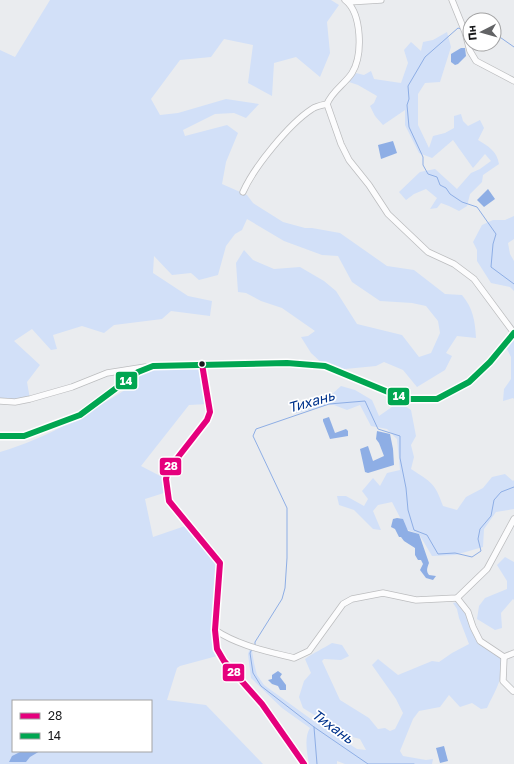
<svg xmlns="http://www.w3.org/2000/svg" width="514" height="764" font-family="'Golos Text',sans-serif">
<style>
.green{fill:#d2e0f8;fill-rule:evenodd}
.water{fill:#8eaee5}
.lines{fill:none;stroke-linecap:round;stroke-linejoin:round}
.stream{stroke:#8eaee5;stroke-width:1}
.minor-casing{stroke:#bcbdbf;stroke-width:7}
.major-casing{stroke:#bcbdbf;stroke-width:8}
.minor{stroke:#fcfcfd;stroke-width:5.5}
.major{stroke:#fcfcfd;stroke-width:7}
.bus-1-casing{stroke:#fff;stroke-width:9}
.bus-2-casing{stroke:#fff;stroke-width:9}
.bus-1{stroke:#e5007d;stroke-width:6}
.bus-2{stroke:#00a651;stroke-width:6}
.bus-dot{fill:#18191b;stroke:#fff;stroke-width:1.5}
.labels{text-anchor:middle;dominant-baseline:central;stroke-width:3.5;stroke-linejoin:round;paint-order:stroke}
.water-label{font-size:14px;font-style:italic;fill:#00338c;stroke:#fff}
.line-badge{stroke:#fff;stroke-width:1.5}
.badge-label{font-size:11px;text-anchor:middle;font-weight:bold;fill:#fff}
</style>
<rect width="100%" height="100%" fill="#eaecef"/>
<g class="green">
<path d="M50 0H331L339 5 327 22 330 53 320 77 296 57 274 63 272 96 248 83 253 45 224 39 211 57 180 60 151 99 160 115 178 113 226 99 259 104 246 118 234 113 215 114 183 130 185 136 227 125 238 133 226 162 222 184 247 195 253 203 283 222 305 228H312L340 233 387 266 414 270 445 294 462 295C473 308 475 321 476 338L457 336 446 353 452 356 445 370 417 387 403 370 384 362 376 366 335 370 325 366 311 353 301 337 308 336 315 331 282 308 261 301 246 293 238 292 236 263 244 250 253 260 274 269 300 267 324 281 336 291 357 324 402 335 419 357 431 353 440 333 438 321 426 306 412 303 380 301 352 282 338 256 322 255 284 241 247 219 242 230 235 234 226 246 218 275 199 280 191 273 172 275 154 256 153 273 188 296 212 301 210 316 171 311 162 319 114 325 104 333 82 326 53 335 57 349 51 350 32 329 14 341 40 365 27 382 30 399 0 401V50L15 57Z"/>
<path d="M447 32 451 47 440 82 425 83 418 94V125L429 148 433 136 445 133 454 128V116L461 114 463 121 468 126 480 120 484 128 478 140C488 146 497 151 499 164L483 175 482 182 470 194 467 206 459 211 449 206 441 203 437 208 430 209 437 198 426 189 414 194 406 200 399 192 420 172 435 169 457 189 471 173 480 169 491 161 485 154 473 168 453 140 432 158 419 153 405 125V110L383 125 375 116 370 106 374 103 377 96 358 85 349 82 356 73 364 75 371 71 374 79 401 83 408 63 404 50 411 42 421 51 423 42 433 40Z"/>
<polygon points="514,216 514,239 508,243 510,254 514,261 514,291 510,287 491,283 477,261 477,250 473,242 482,225 493,220 505,220"/>
<polygon points="514,338 514,399 513,398 503,401 504,389 511,379 511,357 506,347"/>
<path d="M202 364 208 404 189 405 141 466 166 479 167 492 145 499 153 537 188 525 220 563 217 604V656L180 666 177 668 167 700 206 705 263 764H0V452C49 438 93 410 136 383L138 372 153 366ZM13 701H151V751H13Z"/>
<path d="M341 386 355 390 372 400 379 416 399 402 411 410 416 436 411 445 414 457 411 469C431 482 435 483 443 506L457 510 466 497 483 488 492 477 505 474 513 481 514 480V509L496 512 484 529 483 547 455 555 432 556 419 534 406 529 392 502 378 505 373 511 381 530 373 529 354 510 339 505 337 496H346L364 506 368 499 362 491 373 478 380 486 387 473 400 470 397 439 387 429 371 426 360 405 347 410 334 405H329L296 413 295 407 330 396Z"/>
<polygon points="505,557 514,562 514,600 513,599 501,613 502,628 495,630 477,619 479,606 485,598 507,589 507,581 497,565"/>
<path d="M458 602 465 611 474 618 471 628 490 650 500 656C506 675 495 691 487 708L481 709 472 703 460 707 449 695 440 707 419 711 413 719 400 751 403 756 426 760 433 759 432 764H345L337 761V764H309C307 753 304 737 310 728L282 708 251 678 248 654 250 648 252 651 254 663 257 675 264 685 315 722 357 749 366 750 360 739 345 735 336 727 329 724 303 708 299 697 304 681 311 673 305 659C314 652 323 649 332 643L342 645 349 656 341 660 324 659 322 661 340 700 369 718 378 729 385 728 390 731 395 729 403 713 396 699 372 665 378 659 398 675 432 661 439 662 452 653 469 644 459 618 457 609 453 603Z"/>
</g>
<g class="water">
<polygon points="461,48 465,48 466,56 458,64 455,65 451,62 451,54"/>
<polygon points="393,141 397,153 381,159 378,145"/>
<polygon points="488,189 495,199 484,207 477,200"/>
<polygon points="329,417 335,433 346,429 348,431 348,436 330,439 323,421 323,419"/>
<polygon points="377,431 390,434 393,449 394,465 368,473 365,472 360,449 368,446 373,461 384,456 379,443 376,439"/>
<path d="M397 518 403 519 408 531 419 534 429 563C427 568 426 571 429 575L436 576 433 580 426 578 420 570 423 564 421 560H418L415 555V548L404 541 401 537H399L395 529 391 527 393 519Z"/>
<polygon points="278,671 282,674 280,677 286,685 286,690 280,690 278,686 272,684 268,680 272,679 272,675"/>
<polygon points="444,746 448,761 440,763 436,748"/>
<polygon points="22,751 40,751 30,757 26,762 9,762 12,756"/>
</g>
<g class="lines">
<g class="stream">
<polyline points="461,29 458,28 425,57 408,86 409,99 407,105 409,127 423,157 423,165 428,174 437,177 440,185 446,188 450,194 462,202 477,207 496,234 493,244 491,267 514,284"/>
<polyline points="466,29 470,30"/>
<polyline points="494,33 514,47"/>
<polyline points="255,645 255,642 282,599 285,588 287,558 287,508 253,436 256,429 329,404 365,401 378,429 400,436 400,458 406,488 408,510 414,530 427,535 438,554 455,553 472,557 481,551 478,539 480,529 491,516 494,500 501,492 514,487"/>
<polyline points="252,649 250,653 253,673 261,686 314,727 368,764 414,764"/>
<polyline points="314,727 317,764"/>
</g>
<g class="minor-casing">
<g id="minor">
<path d="M345 0C362 13 363 55 352 73 345 84 332 91 327 104L341 144 349 160 369 185 388 214 428 252 454 264 474 279 514 333"/>
<polyline points="452,0 465,32 470,51 476,61 514,81"/>
<polyline points="348,2 381,0"/>
<path d="M243 192C254 167 289 124 312 109 316 106 322 105 327 104"/>
<polyline points="202,364 210,412 207,420 168,470 166,479 169,501 220,563 215,630 217,649 224,661 262,704 304,764"/>
<polyline points="0,401 15,402 30,399 72,387 107,373 145,367"/>
<polyline points="457,598 468,612 473,627 480,641 504,657 514,653"/>
<path d="M215 630C239 646 267 651 294 658L309 651 343 604 352 599 383 593 416 600 457 598 487 569 514 519"/>
<polyline points="504,657 503,681 513,691"/>
</g>
</g>
<g class="major-casing">
<polyline id="major" points="0,436 24,436 80,415 138,372 153,366 287,363 325,366 405,399 437,399 469,382 490,362 514,333"/>
</g>
<use href="#minor" class="minor"/>
<use href="#major" class="major"/>
<g class="bus-1-casing">
<polyline id="bus-1" points="202,364 210,412 207,420 168,470 166,479 169,501 220,563 215,630 217,649 224,661 262,704 304,764"/>
</g>
<g class="bus-2-casing">
<polyline id="bus-2" points="0,436 24,436 80,415 138,372 153,366 287,363 325,366 405,399 437,399 469,382 490,362 514,333"/>
</g>
<use href="#bus-1" class="bus-1"/>
<use href="#bus-2" class="bus-2"/>
</g>
<circle class="bus-dot" cx="202" cy="364" r="3.5"/>
<g class="labels">
<g class="water-label">
<text transform="translate(311 401) rotate(-16)">Тихань</text>
<text transform="translate(333 726) rotate(36)">Тихань</text>
</g>
</g>
<g class="line-badge">
<rect x="115" y="371" width="23" height="19" rx="4" fill="#00a651"/>
<rect x="387" y="387" width="23" height="19" rx="4" fill="#00a651"/>
<rect x="159" y="457" width="23" height="19" rx="4" fill="#e5007d"/>
<rect x="222" y="663" width="23" height="19" rx="4" fill="#e5007d"/>
</g>
<g class="badge-label">
<text x="126" y="385">14</text>
<text x="399" y="400">14</text>
<text x="171" y="470">28</text>
<text x="234" y="676">28</text>
</g>
<rect x="12" y="700" width="140" height="52" fill="#ffffff" stroke="#a3a3a4"/>
<rect x="20" y="713" width="20" height="6" fill="#e5007d" stroke="#a3a3a4"/>
<text x="48" y="720" font-size="12" fill="#18191b">28</text>
<rect x="20" y="733" width="20" height="6" fill="#00a651" stroke="#a3a3a4"/>
<text x="48" y="740" font-size="12" fill="#18191b">14</text>
<g transform="translate(482 32) rotate(264)"><circle r="19" fill="#ffffff" stroke="#a3a3a4"/>
<path d="M0-3L7 15L0 10L-7 15Z" fill="#626365"/>
<text y="-6" font-size="11" font-weight="bold" text-anchor="middle" fill="#18191b">Пн</text>
</g>
</svg>
